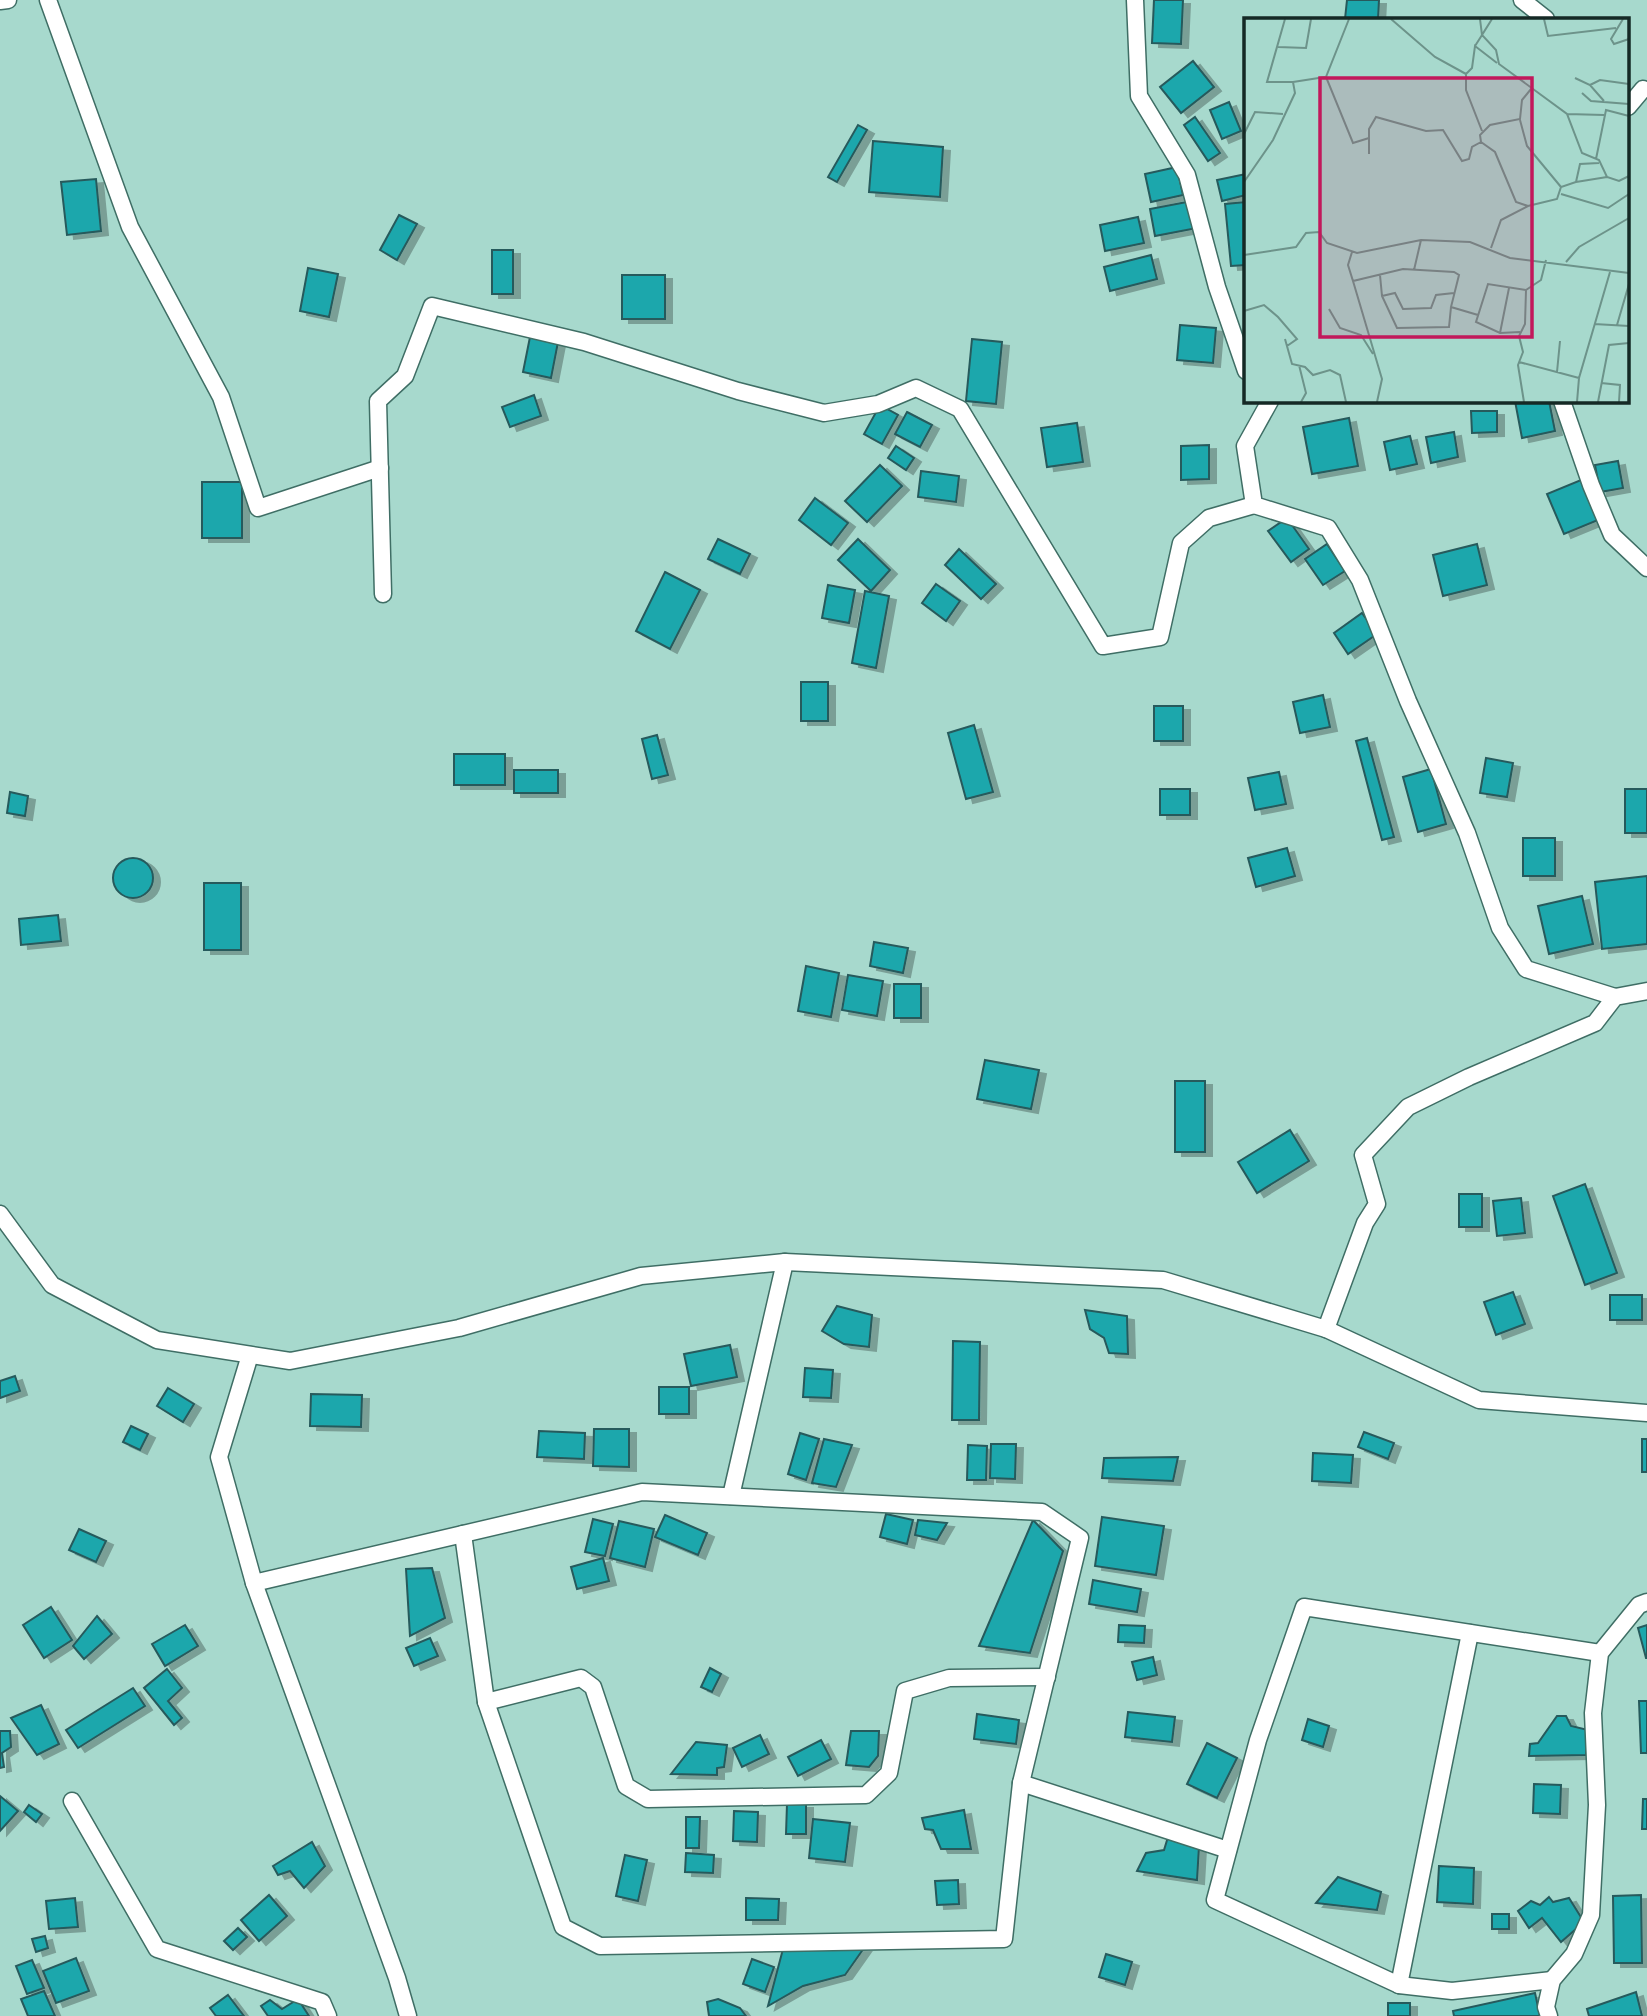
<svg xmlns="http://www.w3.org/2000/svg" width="1647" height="2016" font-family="'Public Sans',sans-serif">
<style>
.building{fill:#1ea7ac;stroke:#275a5c;stroke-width:2;filter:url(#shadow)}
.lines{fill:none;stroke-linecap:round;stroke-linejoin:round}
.minor-casing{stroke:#3f6e65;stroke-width:19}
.minor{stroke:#fff;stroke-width:16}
.inset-road{fill:none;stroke:#6d938a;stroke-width:2}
.view{fill:#c2185b;fill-opacity:0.15;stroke:#c2185b;stroke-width:3.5}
.inset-edge{fill:none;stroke:#152925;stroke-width:3.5}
</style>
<defs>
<filter id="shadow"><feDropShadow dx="7" dy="4" stdDeviation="0" flood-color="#0004"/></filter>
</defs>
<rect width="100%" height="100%" fill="#a7d9cd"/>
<g class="building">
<polygon points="1154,0 1183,0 1181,44 1152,43"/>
<polygon points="1347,0 1379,0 1378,19 1345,19"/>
<polygon points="1193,61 1214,87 1181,113 1160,87"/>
<polygon points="1229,102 1241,131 1222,139 1210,110"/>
<polygon points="1195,117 1220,153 1208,161 1184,125"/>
<polygon points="858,125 867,130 837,182 828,177"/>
<polygon points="873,141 943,147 940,197 869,192"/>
<polygon points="1177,167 1183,195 1151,202 1145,174"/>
<polygon points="1246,174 1246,195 1222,201 1217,180"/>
<polygon points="96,179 101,231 67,235 61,182"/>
<polygon points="1192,201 1197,228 1155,236 1150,209"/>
<polygon points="1246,202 1246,265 1231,266 1225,204"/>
<polygon points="399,215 417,224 397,260 380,250"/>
<polygon points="1138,217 1144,243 1105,251 1100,225"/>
<rect x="492" y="250" width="21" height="44"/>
<polygon points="1151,255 1157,279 1110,291 1104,267"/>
<polygon points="308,268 338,274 329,317 300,311"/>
<rect x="622" y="275" width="43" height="44"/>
<polygon points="1180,325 1216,328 1213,363 1177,360"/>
<polygon points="530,337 558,342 551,378 523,372"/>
<polygon points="972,339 1002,342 996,404 966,401"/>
<polygon points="534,395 541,416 510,427 502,407"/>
<polygon points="1515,401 1549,401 1555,431 1522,438"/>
<polygon points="880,405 898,415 882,444 864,434"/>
<polygon points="1471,411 1497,411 1497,432 1472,433"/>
<polygon points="907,412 932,425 920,447 895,434"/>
<polygon points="1349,418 1358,466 1312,474 1303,427"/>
<polygon points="1077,423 1083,462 1047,467 1041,428"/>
<polygon points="1454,432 1458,457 1431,463 1426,437"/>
<polygon points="1410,436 1417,464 1390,470 1384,442"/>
<polygon points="1209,445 1209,479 1181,480 1181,446"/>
<polygon points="896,446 914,458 906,470 888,458"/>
<polygon points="1618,461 1623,488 1600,492 1595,465"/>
<polygon points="880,465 902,486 867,522 845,501"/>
<polygon points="921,471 959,476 956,502 918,497"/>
<polygon points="1581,480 1598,520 1564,534 1547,494"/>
<rect x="202" y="482" width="40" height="56"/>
<polygon points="815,498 848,523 831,545 799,520"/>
<polygon points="1287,518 1309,549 1291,562 1268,531"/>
<polygon points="718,539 750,554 740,574 708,559"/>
<polygon points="858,539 890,570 871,591 838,560"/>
<polygon points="1327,544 1345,571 1323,585 1305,559"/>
<polygon points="1477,544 1487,585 1443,596 1433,555"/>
<polygon points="959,549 996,584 981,599 945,565"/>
<polygon points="665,572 700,590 670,649 636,631"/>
<polygon points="936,584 960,601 946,621 922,603"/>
<polygon points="828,585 855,590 849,623 822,618"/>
<polygon points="865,591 889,596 876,668 852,663"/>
<polygon points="1362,613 1377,634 1348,654 1334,633"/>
<rect x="801" y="682" width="27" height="39"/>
<polygon points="1323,695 1330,727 1300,733 1293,702"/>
<rect x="1154" y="706" width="29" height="35"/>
<polygon points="974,725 993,792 966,799 948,733"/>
<polygon points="657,735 668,775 652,779 642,739"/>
<polygon points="1367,738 1394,837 1382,840 1356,741"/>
<rect x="454" y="754" width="51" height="31"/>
<polygon points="1486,758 1513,763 1507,797 1480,793"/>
<polygon points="1431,769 1446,824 1418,832 1403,777"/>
<rect x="514" y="770" width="44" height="23"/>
<polygon points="1279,772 1286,804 1255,810 1248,778"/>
<rect x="1160" y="789" width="30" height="26"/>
<rect x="1625" y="789" width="22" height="44"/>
<polygon points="10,792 28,796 25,816 7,813"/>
<rect x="1523" y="838" width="32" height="38"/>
<polygon points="1287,848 1295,876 1256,887 1248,858"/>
<circle cx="133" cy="878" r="20"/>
<polygon points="1647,876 1647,944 1602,949 1595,882"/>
<rect x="204" y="883" width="37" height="67"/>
<polygon points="1582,896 1593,944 1549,954 1538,906"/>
<polygon points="58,915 61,941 21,945 19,919"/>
<polygon points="874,942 908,948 903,973 870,966"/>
<polygon points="806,966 839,973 831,1017 798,1011"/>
<polygon points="848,975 883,981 877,1016 842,1010"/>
<rect x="894" y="984" width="27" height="34"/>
<polygon points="985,1060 1039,1070 1031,1109 977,1099"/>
<rect x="1175" y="1081" width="30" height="71"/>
<polygon points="1290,1130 1309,1161 1257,1193 1238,1162"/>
<polygon points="1585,1184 1617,1273 1585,1285 1553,1196"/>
<rect x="1459" y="1194" width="23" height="33"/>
<polygon points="1521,1198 1525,1233 1497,1236 1493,1201"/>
<polygon points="1513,1292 1525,1324 1496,1335 1484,1302"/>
<rect x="1610" y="1295" width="32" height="25"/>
<polygon points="837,1306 872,1315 869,1347 844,1344 822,1331"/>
<polygon points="1085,1310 1127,1316 1128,1354 1109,1353 1104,1338 1090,1329"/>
<polygon points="953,1341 980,1342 979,1420 952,1420"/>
<polygon points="730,1345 737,1377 691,1386 684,1354"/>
<polygon points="805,1368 833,1370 831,1398 803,1397"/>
<polygon points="15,1376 20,1391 0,1398 0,1381"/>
<rect x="659" y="1387" width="30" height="27"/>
<polygon points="168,1388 194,1404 183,1422 157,1406"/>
<polygon points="311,1394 362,1395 361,1427 310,1426"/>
<polygon points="131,1426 148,1434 140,1450 123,1442"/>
<polygon points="594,1429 629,1429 629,1467 593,1466"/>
<polygon points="539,1431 585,1433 584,1459 537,1457"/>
<polygon points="1364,1432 1394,1443 1388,1459 1358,1447"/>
<polygon points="800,1433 819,1439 806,1480 788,1474"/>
<polygon points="824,1439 852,1445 836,1487 812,1483"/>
<rect x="1642" y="1439" width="5" height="33"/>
<polygon points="991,1444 1016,1444 1015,1479 990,1478"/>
<polygon points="968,1445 987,1446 986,1480 967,1480"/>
<polygon points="1313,1453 1353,1455 1351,1483 1312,1481"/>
<polygon points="1178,1457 1173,1481 1102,1478 1104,1458"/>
<polygon points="886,1514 913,1520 907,1544 880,1537"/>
<polygon points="665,1515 707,1533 698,1555 655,1537"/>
<polygon points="1102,1517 1164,1526 1156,1575 1095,1566"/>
<polygon points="593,1519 613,1524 605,1556 585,1552"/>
<polygon points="918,1520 947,1523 937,1540 915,1535"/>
<polygon points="1033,1520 1063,1551 1030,1653 979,1646"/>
<polygon points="619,1521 654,1529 645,1567 610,1558"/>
<polygon points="79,1529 106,1541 96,1562 69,1550"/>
<polygon points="603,1558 609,1581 577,1589 571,1567"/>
<polygon points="432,1568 445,1618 410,1636 406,1569"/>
<polygon points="1093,1580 1141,1589 1137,1612 1089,1604"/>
<polygon points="51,1607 72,1640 44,1658 23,1625"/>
<polygon points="97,1616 112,1634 84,1659 73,1646"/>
<polygon points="185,1625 198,1646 165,1666 152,1644"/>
<polygon points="1119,1625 1145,1626 1144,1643 1118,1642"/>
<polygon points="1647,1625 1647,1658 1646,1658 1638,1628"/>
<polygon points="430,1638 438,1656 414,1666 406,1648"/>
<polygon points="1153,1657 1157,1675 1137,1680 1132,1662"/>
<polygon points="710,1668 721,1674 712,1692 701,1687"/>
<polygon points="167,1669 182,1688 168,1701 182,1718 174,1725 144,1688"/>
<polygon points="133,1688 145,1706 78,1748 66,1730"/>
<polygon points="1639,1701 1647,1701 1647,1753 1641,1753"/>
<polygon points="41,1705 59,1744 37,1755 11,1718"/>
<polygon points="1128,1712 1175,1717 1172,1742 1125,1737"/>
<polygon points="977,1714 1019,1720 1016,1744 974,1739"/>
<polygon points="1557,1716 1566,1716 1571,1726 1588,1730 1586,1755 1529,1756 1530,1744 1538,1743"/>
<polygon points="1308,1719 1329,1726 1323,1747 1302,1740"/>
<polygon points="0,1731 10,1731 11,1747 2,1753 4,1767 0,1768"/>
<polygon points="851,1731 879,1731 878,1756 869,1767 846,1765"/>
<polygon points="760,1735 769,1754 742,1767 733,1748"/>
<polygon points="821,1740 831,1759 798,1776 788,1757"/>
<polygon points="696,1742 727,1745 724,1767 717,1768 717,1775 671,1774"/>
<polygon points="1207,1743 1237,1758 1217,1798 1187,1784"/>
<polygon points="1534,1784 1561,1785 1560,1814 1533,1813"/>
<polygon points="0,1796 18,1811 0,1831"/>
<polygon points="1643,1799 1647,1799 1647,1829 1642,1829"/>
<polygon points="787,1804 806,1804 806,1834 786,1834"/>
<polygon points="29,1805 42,1814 36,1822 24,1812"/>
<polygon points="964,1810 971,1849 941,1849 933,1830 925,1829 922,1818"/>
<polygon points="734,1811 758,1812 757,1842 733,1841"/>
<polygon points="686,1817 700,1817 699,1848 686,1848"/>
<polygon points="813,1819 850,1823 845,1862 809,1858"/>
<polygon points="1168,1837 1199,1846 1197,1880 1137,1871 1146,1853 1164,1850"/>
<polygon points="312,1842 325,1866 304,1888 290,1871 278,1875 273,1866"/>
<polygon points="686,1853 714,1855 713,1873 685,1872"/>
<polygon points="625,1855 647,1860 638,1901 616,1896"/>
<polygon points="1439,1866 1474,1868 1473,1904 1437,1902"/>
<polygon points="1338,1877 1381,1892 1377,1910 1316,1903"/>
<polygon points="958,1880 959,1904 937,1905 935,1881"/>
<polygon points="269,1895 287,1916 259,1941 241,1920"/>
<polygon points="1641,1895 1642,1963 1614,1963 1613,1896"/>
<polygon points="1549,1897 1553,1902 1569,1898 1584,1922 1561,1942 1542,1918 1529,1928 1518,1911 1531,1901 1540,1905"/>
<polygon points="75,1898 78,1927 49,1929 46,1901"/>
<polygon points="746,1898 779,1899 778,1920 746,1920"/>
<rect x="1492" y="1914" width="17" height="15"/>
<polygon points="238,1928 247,1937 233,1950 224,1941"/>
<polygon points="45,1936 48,1948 36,1952 32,1939"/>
<polygon points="864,1948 845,1975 803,1986 768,2006 783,1949"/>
<polygon points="1106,1954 1132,1962 1125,1985 1099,1977"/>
<polygon points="76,1958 89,1991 56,2003 43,1971"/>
<polygon points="752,1959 774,1967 765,1992 743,1984"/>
<polygon points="32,1960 44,1988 27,1994 16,1966"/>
<polygon points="44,1991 55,2016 28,2016 21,1999"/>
<polygon points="1636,1992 1642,2016 1589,2016 1587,2009"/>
<polygon points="1535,1993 1540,2016 1454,2016 1453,2011"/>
<polygon points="228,1995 244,2016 216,2016 210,2008"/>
<polygon points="298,1999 309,2016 268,2016 261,2006 270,2000 282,2009"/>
<polygon points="718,1999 740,2008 746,2016 709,2016 707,2002"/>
<rect x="1388" y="2003" width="22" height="13"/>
</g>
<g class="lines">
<g class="minor-casing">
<g id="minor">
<polyline points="48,0 130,227 221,397 258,508 380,468"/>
<polyline points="1135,0 1139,96 1187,175 1217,287 1246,371"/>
<polyline points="1522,0 1546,19"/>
<polyline points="0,1 8,0"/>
<polyline points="1628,107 1643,89"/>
<polyline points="1270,401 1245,446 1254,505 1328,528 1360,580 1408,701 1467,833 1500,928 1526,969 1615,997"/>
<polyline points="1562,401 1591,485 1612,535 1647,568"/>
<polyline points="383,594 378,401 405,376 432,306 584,342 738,391 824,413 878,404 916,388 960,409 1103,646 1160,637 1181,543 1209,518 1254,505"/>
<polyline points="0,1214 52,1285 157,1340 290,1361 459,1328 641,1276 785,1262 1163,1280 1326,1329 1479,1400 1647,1413"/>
<polyline points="1326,1329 1365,1223 1377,1204 1363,1155 1408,1107 1469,1077 1595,1023 1615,997 1647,991"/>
<polyline points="250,1355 219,1457 254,1583 642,1492 1042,1512 1080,1538 1021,1783 1228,1850"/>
<polyline points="731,1496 785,1262"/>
<polyline points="463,1534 486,1702 563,1927 600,1946 1004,1939 1021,1783"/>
<polyline points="254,1583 397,1978 408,2016"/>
<polyline points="486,1702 581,1678 593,1687 626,1786 648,1799 866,1795 889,1773 905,1691 949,1678 1047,1677"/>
<polyline points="72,1801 157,1949 322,2002 328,2016"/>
<polyline points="1552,1980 1452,1991 1399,1985 1215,1900 1258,1740 1304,1607 1600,1653"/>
<polyline points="1399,1985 1470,1633"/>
<polyline points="1549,2016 1546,2007 1552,1980 1574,1954 1591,1915 1597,1805 1593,1713 1600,1653 1639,1605 1647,1602"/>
</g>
</g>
<use href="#minor" class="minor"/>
</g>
<g transform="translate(1244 18)">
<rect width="385" height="385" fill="#a7d9cd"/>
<path class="inset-road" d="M105 1 82 59 109 125 125 120M147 1 191 39 222 56M248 1 238 17 252 32 255 46 323 96 338 135 355 142 363 159 375 163 385 158M300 1 304 18 372 10M379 1 367 21 370 26 385 21M231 28 238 17 236 1M34 29 62 30 67 1M331 60 346 67 360 83M49 64 81 59M346 67 356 62 385 66M338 75 347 83 385 86M323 96 360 97M276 102 283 128 317 169M238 113 222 72V56L228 50 231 28 253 45M0 116 11 94 39 96M125 136V111L132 99 182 113 199 112 218 143 225 141 228 129 237 124M352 141 362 92 385 98M0 164 29 122 51 75 49 64H23L41 1M332 164 363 159M317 176 364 190 385 176M284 188 272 184 251 134 237 124 236 117 246 107 276 101 278 82 287 71M247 230 257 202 284 188 313 181 317 169 332 164 336 146 355 145M108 234 104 247 109 263 159 251 210 254 215 257 207 289 234 297M0 237 52 229 62 215 75 214 83 225 113 235 177 222 226 224 266 240 385 255M322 244 335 229 385 200M170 252 177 222M136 257 138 278 153 310 205 309 207 289M109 263 138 361 133 384M138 278 151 275 159 291 187 290 192 277 210 275M85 291 96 310 117 317 129 336M0 293 20 287 34 299 53 321 43 328M350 306 385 308M373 307 385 266M276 314 256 315 232 304 244 266 282 272M256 315 265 270M41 321 48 346 61 349 69 357 86 352 96 357 102 384M275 344 335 360M55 347 62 375 57 384M313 354 316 323M357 365 376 367 375 384M280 384 274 347 279 334 275 318 281 306 282 272 297 262 302 242M333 384 335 360 366 254M354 384 365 327 385 325"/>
<path class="view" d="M76 60H288V319H76Z"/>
<rect width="385" height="385" class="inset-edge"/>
</g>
</svg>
